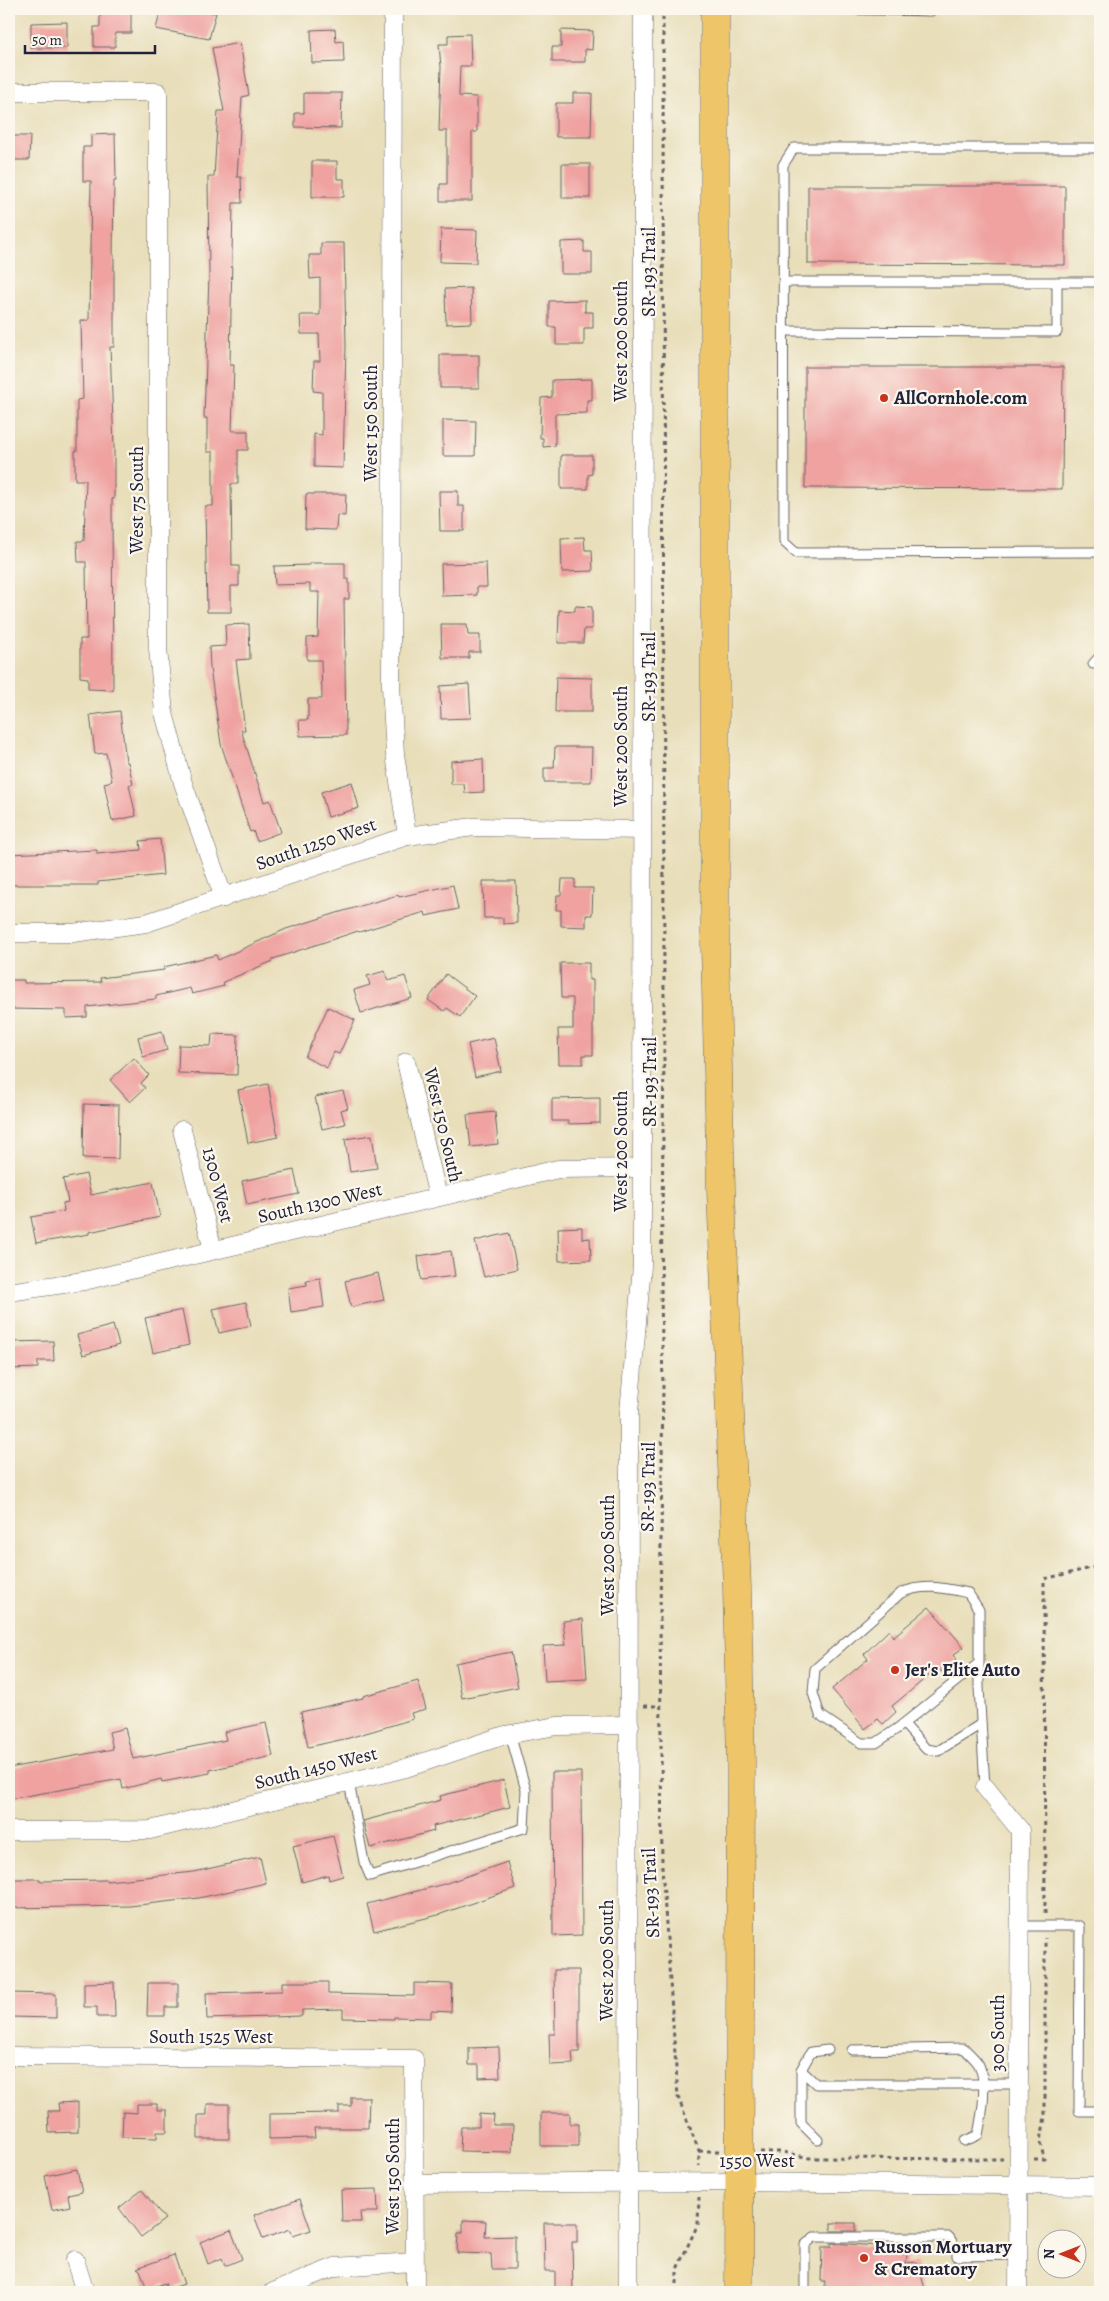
<svg xmlns="http://www.w3.org/2000/svg" width="1109" height="2301" font-family="Alegreya,serif">
<style>
.green{fill:#82c680;stroke:#52745e}
.building{fill:#efa2a0}
.lines{fill:none;stroke-linecap:round;stroke-linejoin:round}
.lane-casing{stroke:#676467;stroke-width:11}
.street-casing{stroke:#676467;stroke-width:19}
.primary-casing{stroke:#676467;stroke-width:29}
.path{stroke:#676467;stroke-width:3;stroke-dasharray:4 4;stroke-linecap:butt}
.lane{stroke:#fff;stroke-width:9}
.street{stroke:#fff;stroke-width:18}
.primary{stroke:#eec569;stroke-width:28}
.poi-dot{fill:#c8321e;stroke:#fbf7ec;stroke-width:2}
.labels{text-anchor:middle;dominant-baseline:central;stroke-width:4.5;stroke-linejoin:round;paint-order:stroke}
.street-label{font-size:19px;fill:#22223b;stroke:#fbf7ec}
.poi-label{font-size:19px;font-weight:bold;fill:#22223b;stroke:#fbf7ec;text-anchor:start}
</style>
<rect width="100%" height="100%" fill="#fbf7ec"/>
<filter id="ink" filterUnits="userSpaceOnUse"><feTurbulence type="fractalNoise" baseFrequency=".02" numOctaves="2"/><feDisplacementMap in="SourceGraphic" scale="10" xChannelSelector="R" yChannelSelector="G"/><feConvolveMatrix kernelMatrix="1 2 1 2 8 2 1 2 1" color-interpolation-filters="sRGB"/></filter>
<filter id="wash" filterUnits="userSpaceOnUse"><feTurbulence type="fractalNoise" baseFrequency=".0096" numOctaves="4" result="noise"/><feDisplacementMap in="SourceGraphic" scale="20" xChannelSelector="R" yChannelSelector="G"/><feGaussianBlur stdDeviation="1.12" result="paint"/><feColorMatrix in="noise" values="0 0 0 0 0 0 0 0 0 0 0 0 0 0 0 0 0 1.4 0 .05"/><feComposite in="paint" operator="in"/></filter>
<g filter="url(#wash)">
<rect width="100%" height="100%" fill="#e8deba"/>
<polygon class="green" points="1097,1880 1100,1880 1100,1915 1096,1915"/>
<g id="blocks">
<g class="building">
<polygon points="100,9 131,9 131,33 115,33 115,47 94,47 94,27 100,27"/>
<polygon points="161,9 196,9 216,13 209,39 156,29"/>
<polygon points="67,22 67,48 31,48 31,23"/>
<polygon points="335,29 336,42 343,41 344,62 312,63 311,30"/>
<polygon points="561,30 593,31 592,50 585,49 585,62 552,62 552,47 561,47"/>
<polygon points="470,34 471,66 460,66 459,96 477,97 477,132 472,132 472,201 440,201 440,184 447,184 447,131 439,131 441,67 439,44 448,44 448,35"/>
<polygon points="240,43 249,95 242,97 237,177 241,177 242,203 233,203 230,365 234,365 232,431 248,431 248,450 238,450 238,484 231,484 232,566 239,566 239,586 231,586 231,612 207,612 205,506 213,506 213,452 207,452 207,418 204,418 209,276 208,177 214,177 218,111 224,111 212,48"/>
<polygon points="304,93 342,93 341,128 295,127 295,113 304,113"/>
<polygon points="573,93 592,93 591,137 556,137 556,103 573,103"/>
<polygon points="115,134 116,180 114,180 113,255 114,255 114,347 110,347 114,446 114,499 112,499 113,690 88,689 88,678 80,677 80,639 87,639 86,562 78,562 77,541 84,541 86,480 75,480 75,451 77,451 77,400 83,399 81,321 89,320 91,181 83,181 83,147 91,147 91,135"/>
<polygon points="9,136 30,136 29,160 9,160"/>
<polygon points="312,161 337,161 337,179 344,179 344,197 312,197"/>
<rect x="562" y="164" width="28" height="34"/>
<polygon points="808,186 1065,186 1065,265 808,264"/>
<polygon points="441,229 477,230 476,263 440,262"/>
<polygon points="584,241 584,252 592,252 592,274 561,274 561,242"/>
<polygon points="321,243 344,243 346,346 343,468 314,467 314,434 322,435 322,392 313,391 314,361 320,361 319,334 301,334 300,315 320,315 320,278 310,279 309,255 321,255"/>
<polygon points="471,288 472,323 446,324 445,289"/>
<polygon points="585,300 585,312 593,312 593,328 584,328 584,345 556,345 556,327 549,327 549,301"/>
<rect x="440" y="355" width="39" height="33"/>
<polygon points="805,367 1063,367 1062,489 805,488"/>
<polygon points="592,379 592,400 587,400 587,413 555,414 555,446 543,447 543,438 540,438 541,398 552,397 552,380"/>
<polygon points="443,420 476,421 475,456 443,456"/>
<polygon points="561,455 592,455 592,474 588,475 588,489 561,489"/>
<polygon points="439,491 458,491 458,506 464,506 464,531 440,531"/>
<polygon points="306,494 346,494 345,516 337,515 336,530 305,529"/>
<polygon points="584,537 585,550 592,550 593,571 562,572 561,538"/>
<polygon points="310,563 345,563 345,579 349,579 349,599 344,599 346,735 300,736 299,720 308,720 308,699 322,699 321,660 307,660 307,638 318,637 319,592 310,592 310,584 275,585 274,566 310,565"/>
<polygon points="486,563 487,587 477,587 477,595 442,596 441,564"/>
<polygon points="575,606 592,607 592,629 584,629 583,643 558,643 559,610 575,611"/>
<polygon points="249,624 250,659 236,660 245,730 241,730 264,802 270,800 281,832 257,841 253,831 250,832 221,744 210,668 209,647 226,646 225,625"/>
<polygon points="441,624 467,624 468,635 480,635 480,652 469,652 469,658 442,658"/>
<polygon points="556,677 592,678 592,712 555,712"/>
<polygon points="469,684 471,718 441,719 440,686"/>
<polygon points="120,711 126,762 128,762 133,784 129,785 136,816 112,821 104,783 112,781 106,753 95,754 90,715"/>
<polygon points="555,747 592,747 591,782 544,782 544,768 554,768"/>
<polygon points="483,759 484,792 465,793 464,784 451,784 451,761"/>
<polygon points="352,782 359,808 328,817 321,792"/>
<polygon points="160,839 163,875 98,882 98,885 9,885 9,854 97,850 97,854 141,850 140,841"/>
<polygon points="562,879 575,879 575,888 593,888 592,915 586,915 586,927 561,926 561,910 556,910 557,895 561,895"/>
<polygon points="483,881 516,881 517,923 503,924 503,918 484,918"/>
<polygon points="453,885 458,909 426,916 425,912 359,932 358,931 273,959 273,961 223,982 224,986 192,994 190,988 156,996 156,999 87,1007 87,1017 66,1018 66,1010 9,1009 9,980 24,980 24,983 101,982 100,978 164,970 164,967 216,955 218,960 286,929 337,913 398,895 399,897"/>
<polygon points="560,963 589,963 589,980 593,980 593,1055 583,1055 583,1064 559,1064 558,1029 573,1029 573,998 561,998"/>
<polygon points="385,971 388,981 405,976 412,998 361,1013 354,990 370,985 367,976"/>
<polygon points="446,974 475,996 460,1017 447,1008 444,1011 428,1000"/>
<polygon points="328,1007 355,1020 339,1054 334,1052 327,1068 305,1057"/>
<polygon points="162,1031 167,1050 143,1057 138,1037"/>
<polygon points="212,1034 238,1035 237,1075 178,1073 179,1045 211,1046"/>
<polygon points="494,1038 501,1071 475,1077 468,1044"/>
<polygon points="134,1058 149,1075 141,1083 145,1088 130,1102 110,1080"/>
<polygon points="268,1084 278,1137 248,1143 238,1090"/>
<polygon points="343,1091 348,1108 341,1110 345,1124 322,1129 315,1097"/>
<polygon points="600,1098 600,1123 568,1124 568,1121 552,1121 552,1099"/>
<polygon points="84,1104 119,1105 118,1159 83,1158"/>
<polygon points="495,1112 498,1144 471,1147 467,1115"/>
<polygon points="372,1135 377,1168 350,1172 345,1139"/>
<polygon points="294,1170 299,1194 247,1205 242,1181"/>
<polygon points="86,1174 91,1195 153,1182 160,1217 89,1232 89,1234 36,1243 31,1217 64,1211 63,1203 68,1202 63,1179"/>
<polygon points="582,1227 582,1239 590,1238 591,1260 559,1261 558,1228"/>
<polygon points="509,1233 517,1269 484,1277 475,1241"/>
<polygon points="451,1251 455,1276 421,1280 418,1256"/>
<polygon points="378,1273 384,1300 351,1307 345,1281"/>
<polygon points="320,1278 324,1307 291,1312 288,1288 307,1285 306,1280"/>
<polygon points="246,1302 251,1326 219,1333 213,1309"/>
<polygon points="182,1310 189,1345 153,1353 145,1318"/>
<polygon points="113,1325 119,1345 83,1355 77,1335"/>
<polygon points="53,1341 54,1361 38,1361 38,1368 9,1369 9,1342"/>
<polygon points="929,1607 964,1647 953,1655 957,1660 942,1672 938,1668 892,1706 896,1712 883,1724 878,1719 865,1729 832,1689 868,1659 864,1654 889,1630 893,1637"/>
<polygon points="583,1619 587,1679 545,1681 543,1646 566,1645 563,1621"/>
<polygon points="511,1652 518,1687 462,1698 455,1663"/>
<polygon points="418,1681 426,1709 411,1713 413,1719 349,1738 308,1747 301,1712 363,1698 363,1696"/>
<polygon points="266,1723 273,1756 210,1770 210,1773 162,1782 161,1779 123,1789 121,1779 9,1799 9,1768 113,1749 109,1732 125,1728 133,1759 226,1740 224,1732"/>
<polygon points="552,1772 581,1772 582,1935 553,1936"/>
<polygon points="504,1780 510,1807 433,1826 434,1831 370,1848 363,1821 441,1800 440,1796"/>
<polygon points="333,1836 343,1876 329,1880 328,1875 302,1882 293,1846"/>
<polygon points="260,1857 266,1883 199,1898 130,1906 9,1908 9,1879 40,1879 40,1881 107,1880 107,1881 194,1872"/>
<polygon points="507,1862 515,1888 438,1915 374,1931 367,1904 444,1884"/>
<polygon points="554,1970 579,1970 579,2052 572,2052 573,2064 550,2065 549,2034 555,2034"/>
<polygon points="114,1982 115,2017 97,2017 97,2007 84,2007 84,1983"/>
<polygon points="282,1982 328,1982 328,1994 414,1996 414,1983 452,1984 451,2012 431,2011 431,2018 394,2017 394,2019 343,2018 343,2009 302,2010 302,2016 207,2019 206,1993 282,1991"/>
<polygon points="148,1983 178,1983 178,2007 165,2007 165,2016 147,2016"/>
<polygon points="9,1993 56,1994 56,2018 9,2017"/>
<polygon points="499,2047 500,2077 479,2078 479,2065 469,2065 469,2048"/>
<polygon points="351,2097 369,2097 368,2128 314,2128 315,2138 269,2139 269,2114 339,2113 339,2106 351,2106"/>
<polygon points="78,2102 78,2132 49,2133 48,2111 59,2111 58,2103"/>
<polygon points="137,2104 157,2104 157,2110 167,2110 167,2132 157,2132 157,2138 122,2137 123,2112 137,2113"/>
<polygon points="207,2104 229,2104 229,2139 198,2139 198,2115 207,2115"/>
<polygon points="541,2113 570,2113 570,2124 579,2124 579,2146 541,2146"/>
<polygon points="479,2114 494,2115 493,2125 513,2125 512,2152 460,2151 461,2127 479,2127"/>
<polygon points="77,2169 82,2192 68,2195 70,2206 52,2210 45,2176"/>
<polygon points="377,2189 378,2212 360,2212 361,2222 342,2222 341,2190"/>
<polygon points="142,2190 165,2219 141,2237 119,2208"/>
<polygon points="300,2199 311,2230 293,2236 290,2229 263,2239 254,2215"/>
<polygon points="463,2220 486,2221 485,2237 515,2236 515,2269 492,2269 491,2254 457,2253 458,2233 463,2233"/>
<polygon points="544,2223 577,2223 577,2242 572,2242 573,2292 555,2292 555,2271 545,2271"/>
<rect x="831" y="2223" width="25" height="8"/>
<polygon points="231,2230 242,2259 225,2266 222,2258 208,2264 200,2242"/>
<polygon points="831,2243 881,2246 881,2253 907,2253 906,2263 917,2262 926,2292 825,2292 825,2281 821,2281 822,2247 831,2247"/>
<polygon points="174,2255 184,2284 167,2290 165,2283 147,2289 140,2270 137,2268"/>
</g>
</g>
</g>
<g filter="url(#ink)">
<use href="#blocks" fill-opacity="0" stroke="#676467" stroke-width="1"/>
<g class="lines">
<g class="lane-casing">
<g id="lane">
<polyline points="823,9 931,11 931,9"/>
<polyline points="1100,148 794,148 783,165 784,542 796,553 1100,552"/>
<polyline points="784,282 1100,282"/>
<polyline points="784,331 1057,332 1057,282"/>
<polyline points="1093,664 1100,656"/>
<path d="M979 1663 898 1728 876 1743H861L820 1715 813 1693 815 1669 901 1593C924 1583 944 1588 968 1593L979 1610V1687L985 1787"/>
<polyline points="904,1724 926,1749 938,1751 981,1724"/>
<polyline points="349,1782 364,1862 370,1876 524,1828 526,1790 510,1734"/>
<polyline points="1020,1926 1080,1926 1079,2111 1100,2111"/>
<path d="M852 2050 964 2048C968 2053 976 2059 979 2065 988 2085 982 2115 978 2135L965 2141"/>
<polyline points="801,2070 816,2084 1019,2084"/>
<polyline points="818,2140 801,2123 801,2070 811,2052 828,2050"/>
<polyline points="805,2292 805,2245 814,2237 949,2237 957,2250 957,2256 1018,2255"/>
</g>
</g>
<g class="street-casing">
<g id="street">
<polyline points="393,9 391,686 395,754 407,836"/>
<polyline points="9,92 158,92 158,649 164,713 183,783 224,898"/>
<polyline points="9,933 73,933 146,923 407,836 474,827 642,830"/>
<polyline points="406,1062 438,1197"/>
<polyline points="182,1130 213,1250"/>
<polyline points="9,1292 84,1281 558,1169 642,1168"/>
<polyline points="985,1787 1020,1830 1018,2292"/>
<polyline points="9,1831 150,1830 406,1768 505,1735 557,1726 630,1725"/>
<polyline points="9,2056 414,2059 415,2292"/>
<polyline points="414,2184 739,2182 1100,2186"/>
<polyline points="75,2260 85,2292"/>
<polyline points="273,2292 335,2267 414,2262"/>
<polyline points="628,2292 629,1412 642,1266 643,9"/>
</g>
</g>
<g class="primary-casing">
<polyline id="primary" points="715,9 715,946 721,1190 737,1588 741,1762 739,2292"/>
</g>
<g class="path">
<polyline points="663,9 664,1058 661,1296 663,1385 660,1618 662,1866 678,2097 699,2151 699,2166"/>
<polyline points="644,1706 661,1706"/>
<polyline points="1045,1914 1044,1579 1100,1566"/>
<polyline points="699,2151 719,2151"/>
<polyline points="760,2152 783,2152 809,2158 1003,2159"/>
<path d="M1034 2159H1045C1038 2144 1043 2132 1045 2116V1938"/>
<polyline points="677,2292 677,2269 698,2224 699,2197"/>
</g>
<use href="#lane" class="lane"/>
<use href="#street" class="street"/>
<use href="#primary" class="primary"/>
</g>
</g>
<g class="poi-dot">
<circle cx="884" cy="398" r="5"/>
<circle cx="895" cy="1670" r="5"/>
<circle cx="864" cy="2258" r="5"/>
</g>
<g class="labels">
<g class="street-label">
<text transform="translate(649 272) rotate(-90)">SR-193 Trail</text>
<text transform="translate(621 341) rotate(-90)">West 200 South</text>
<text transform="translate(371 423) rotate(-90)">West 150 South</text>
<text transform="translate(137 500) rotate(-90)">West 75 South</text>
<text transform="translate(649 677) rotate(-90)">SR-193 Trail</text>
<text transform="translate(621 746) rotate(-90)">West 200 South</text>
<text transform="translate(316 844) rotate(-19)">South 1250 West</text>
<text transform="translate(650 1082) rotate(-90)">SR-193 Trail</text>
<text transform="translate(443 1125) rotate(77)">West 150 South</text>
<text transform="translate(621 1151) rotate(-90)">West 200 South</text>
<text transform="translate(218 1185) rotate(76)">1300 West</text>
<text transform="translate(320 1203) rotate(-13)">South 1300 West</text>
<text transform="translate(648 1487) rotate(-89)">SR-193 Trail</text>
<text transform="translate(608 1555) rotate(-90)">West 200 South</text>
<text transform="translate(316 1768) rotate(-14)">South 1450 West</text>
<text transform="translate(651 1893) rotate(-93)">SR-193 Trail</text>
<text transform="translate(607 1960) rotate(-90)">West 200 South</text>
<text transform="translate(998 2033) rotate(-90)">300 South</text>
<text x="211" y="2037">South 1525 West</text>
<text x="757" y="2161">1550 West</text>
<text transform="translate(393 2176) rotate(-90)">West 150 South</text>
</g>
<g class="poi-label">
<text x="894" y="398">AllCornhole.com</text>
<text x="905" y="1670">Jer's Elite Auto</text>
<text x="874" y="2247">Russon Mortuary<tspan x="874" dy="22">&amp; Crematory</tspan></text>
</g>
</g>
<rect width="1109" height="2301" fill="none" stroke="#fbf7ec" stroke-width="30"/>
<g transform="translate(1062 2254) rotate(270)"><circle r="24" fill="#fbf7ec" stroke="#a4a2a5"/>
<path d="M0-4L9 19L0 12L-9 19Z" fill="#c8321e"/>
<text y="-8" font-size="14" font-weight="bold" text-anchor="middle" fill="#22223b">N</text>
</g>
<path d="M25 45v8h130v-8" fill="none" stroke="#22223b" stroke-width="2.5"/>
<text x="32" y="45" font-size="15" fill="#22223b" stroke="#fbf7ec" stroke-width="4" paint-order="stroke">50 m</text>
</svg>
